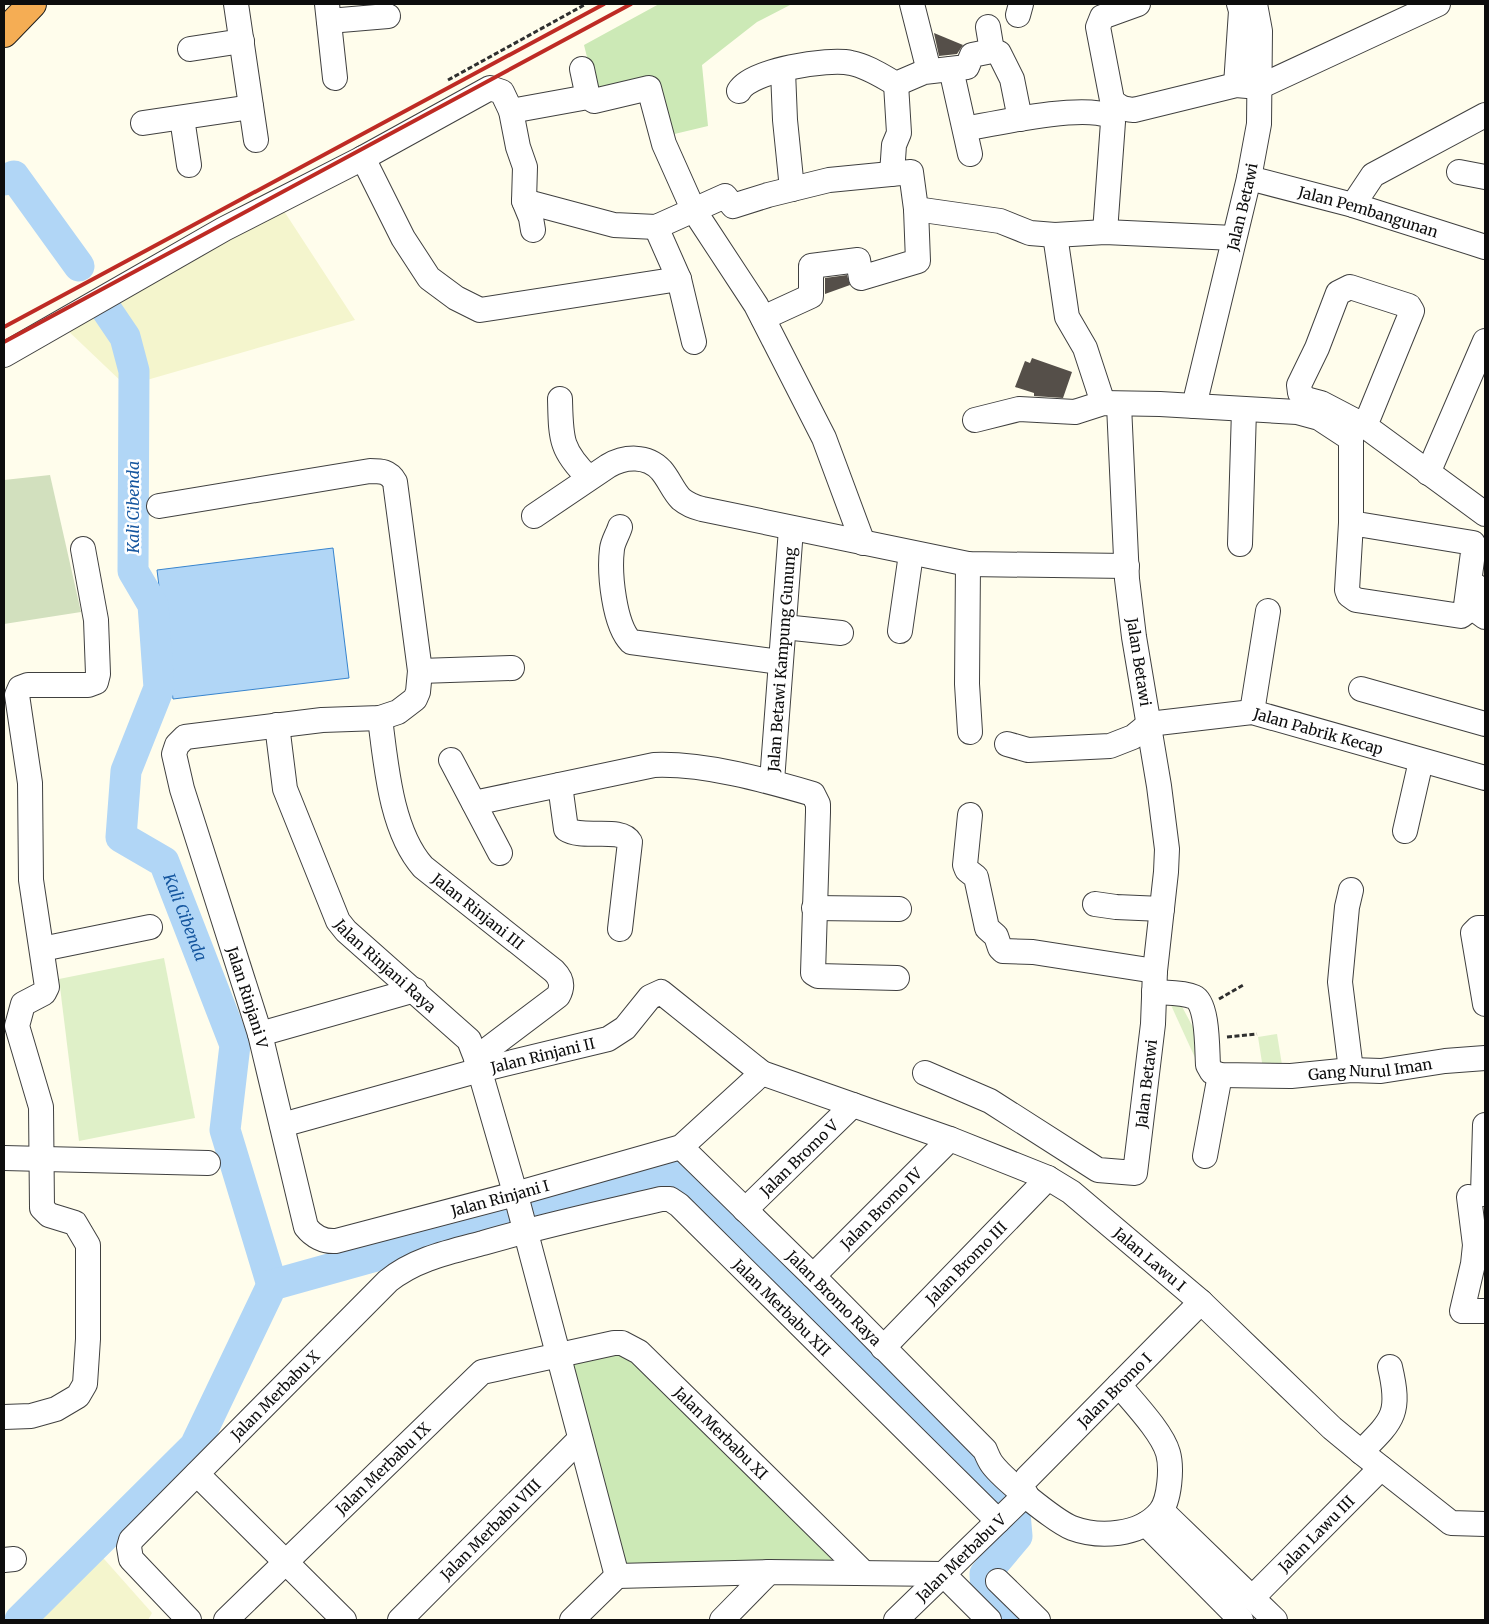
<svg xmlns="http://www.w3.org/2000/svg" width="1489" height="1624" font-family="Merriweather,serif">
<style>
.farmland{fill:#f4f5cd}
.green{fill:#cce9b6}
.cemetery{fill:#d2e0be}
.pitch{fill:#dff0c8}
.water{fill:#b1d6f6;stroke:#3784ce}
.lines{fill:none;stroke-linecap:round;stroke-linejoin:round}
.river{stroke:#b1d6f6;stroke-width:31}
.building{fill:#554f49}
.minor-casing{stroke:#404040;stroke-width:26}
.highway-casing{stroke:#1e1e1e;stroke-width:30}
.path{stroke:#2f2f2f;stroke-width:3;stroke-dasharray:5 2.5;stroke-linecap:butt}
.minor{stroke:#fff;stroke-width:24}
.highway{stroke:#f5ad54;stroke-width:28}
.rail{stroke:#be2b24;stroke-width:4}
.labels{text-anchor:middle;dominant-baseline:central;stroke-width:5;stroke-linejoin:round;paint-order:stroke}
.street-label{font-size:15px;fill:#0d0d0d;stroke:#fff}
.water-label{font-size:16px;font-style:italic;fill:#15569f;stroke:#fff}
</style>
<rect width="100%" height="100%" fill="#fffdec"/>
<g class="farmland">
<polygon points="282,208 355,320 126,386 63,326"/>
<polygon points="89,1542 152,1613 148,1620 24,1620 66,1565"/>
</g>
<g class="green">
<polygon points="659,4 792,4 757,22 702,65 708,126 666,136 651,83 596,93 584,45"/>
<polygon points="624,1351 844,1563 623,1570 567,1361"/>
</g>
<polygon class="cemetery" points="50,475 81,612 4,624 4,480"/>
<g class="pitch">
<polygon points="164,958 195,1118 79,1141 59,979"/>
<polygon points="1179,1001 1203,1046 1197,1062 1170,1003"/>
<polygon points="1277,1034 1282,1065 1263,1069 1258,1037"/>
</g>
<polygon class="water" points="333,548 349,678 173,699 157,570"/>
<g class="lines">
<g class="river">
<polyline points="4,180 14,176 79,266"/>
<path id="s1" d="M106 309 125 337 134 371 133 571 153 605 159 688 126 771 121 837 164 862 235 1045 225 1130 272 1285"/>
<polyline points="20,1620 195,1446 272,1285 670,1174 1015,1513 1017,1536 985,1574 986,1592 1014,1620"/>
</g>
</g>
<g class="building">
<polygon points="934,33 963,45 957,54 939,56"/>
<polygon points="847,275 850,285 825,294 825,278"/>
<polygon points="1032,358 1072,372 1063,398 1034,396 1034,393 1015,387 1025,361 1030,363"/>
</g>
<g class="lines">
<g class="minor-casing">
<g id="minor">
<polyline points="236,4 256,140"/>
<polyline points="327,4 335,78"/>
<polyline points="912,4 929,71"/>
<path d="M1138 4 1102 17 1098 27 1112 100C1119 108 1124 109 1134 110L1236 85 1259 87 1438 4"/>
<polyline points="1018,15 1021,4"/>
<polyline points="329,21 388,16"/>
<polyline points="988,27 992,51"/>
<polyline points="190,49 242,41"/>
<polyline points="582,69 588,97"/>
<polyline points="951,69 970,154"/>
<polyline points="783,71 785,120 792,189"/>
<polyline points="1236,85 1241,11 1239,4"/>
<path d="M739 91C751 70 828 58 851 63 867 66 882 76 896 84L924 72 967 67 972 55 992 51 999 53 1012 79 1020 119"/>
<polyline points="511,111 588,97 594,101 649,88 664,144 693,209 756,305 824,438 863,543"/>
<polyline points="182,118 189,165"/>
<polyline points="143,123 251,107"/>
<path d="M965 129C998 123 1080 104 1110 116L1113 122 1105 232"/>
<polyline points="363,158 403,238 429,278 456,298 480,310 679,279"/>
<polyline points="1459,172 1485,177"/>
<polyline points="892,174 894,145 899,133 896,84"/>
<path id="s2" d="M1249 178 1353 205 1485 247"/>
<polyline points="524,201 614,225 656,227 725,196 733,206 768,195 829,180 911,172 916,209 918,261 861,278 858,260 811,266 811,296 763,318"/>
<polyline points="1353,205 1373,175 1485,115"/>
<polyline points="916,209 1000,221 1030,233 1055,235 1105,232 1234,238"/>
<polyline points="656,227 679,279 694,342"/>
<polyline points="1055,235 1067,317 1085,348 1103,403"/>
<polyline points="4,355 224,229 363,158 490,88 502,92 511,111 518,147 525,167 524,201 531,218 533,230"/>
<path d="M560 399C561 438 560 450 589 478"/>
<path id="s3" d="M1194 406 1249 178 1259 124 1260 31 1255 4"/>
<polyline points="975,420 1019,409 1075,412 1103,403 1160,404 1297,412 1319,418 1351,439 1351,523 1347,590 1349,595 1356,600 1461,616 1465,613 1474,545 1473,543 1351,523"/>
<polyline points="1365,426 1412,311 1409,306 1350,287 1338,293 1317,348 1299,385 1300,393 1306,399 1321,403 1365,426 1485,514"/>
<polyline points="1428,473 1485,341"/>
<path id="s4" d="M159 506 370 471C381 471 389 471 395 482L420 671 418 692 415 699 398 712 380 718 322 720 185 737 177 745 174 754 182 789 260 1034 306 1227C313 1236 324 1242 336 1241L515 1194 681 1147 762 1073"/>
<path d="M534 516 608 466C625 456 647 455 661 470 669 479 673 491 681 499 687 504 694 507 702 509L968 564 1127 566"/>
<path d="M620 527C618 534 613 541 612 549 609 573 614 625 631 642L780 662"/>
<polyline points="1240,544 1244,410"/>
<polyline points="968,564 967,684 970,732"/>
<polyline points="1476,586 1474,609 1485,617"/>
<polyline points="784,627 841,633"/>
<polyline points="900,631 911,554"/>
<polyline points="420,671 512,668"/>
<polyline points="1361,689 1485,724"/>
<polyline points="1252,712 1268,611"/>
<path id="s5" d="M380 718C386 765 391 831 423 867L554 971C562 979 563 987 558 996L476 1058"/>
<path id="s6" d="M277 725 285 789 338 921 346 931 469 1040 476 1058 518 1203 617 1576"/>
<path id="s7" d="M1007 744 1028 750 1110 746 1133 737 1149 724 1252 712 1485 778"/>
<polyline points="451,760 500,853"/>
<path id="s8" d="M772 781 791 529"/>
<path d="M560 785 566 829C582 840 621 826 630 842L620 929"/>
<path d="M474 803 654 765C704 763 765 780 813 794L818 804V812L813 973 818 976 897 978"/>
<polyline points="970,815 965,865 967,870 976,877 987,928 996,936 1000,948 1003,951 1033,952 1155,971"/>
<polyline points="1405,831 1421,761"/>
<polyline points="1095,904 1116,907 1162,909"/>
<polyline points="814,908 899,909"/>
<polyline points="1485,928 1478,928 1473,933 1485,1004"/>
<polyline points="42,949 150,927"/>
<path id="s9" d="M1154 992C1166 993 1183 992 1194 997 1208 1003 1207 1050 1208 1065L1212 1072 1220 1075 1291 1076 1351 1070 1381 1071 1445 1061 1485 1058"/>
<polyline points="260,1034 415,990"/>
<polyline points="1351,1070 1340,982 1347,907 1351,890"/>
<path id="s10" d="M925 1073 990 1101 1098 1170 1135 1173 1153 1024 1155 971 1166 872 1167 849 1159 786 1134 637 1127 579 1119 405"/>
<path id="s11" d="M282 1125 480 1070 608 1039 625 1028 650 997 661 992 762 1073 950 1139 1048 1178 1071 1192 1201 1302 1332 1428 1361 1452 1451 1523 1485 1524"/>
<path id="s12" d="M681 1147 813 1276 985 1450C987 1455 989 1460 992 1464 1003 1479 1055 1521 1072 1528 1099 1538 1140 1536 1160 1512 1170 1500 1172 1467 1168 1453 1162 1432 1133 1402 1119 1385"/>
<polyline points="1205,1156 1220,1075"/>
<polyline points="4,1158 208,1163"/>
<polyline points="1483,1194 1485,1125"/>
<polyline points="1469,1197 1475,1245 1473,1264 1462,1311 1485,1311"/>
<path id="s13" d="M745 1210 853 1105"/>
<path id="s14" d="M813 1276 950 1139"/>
<path id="s15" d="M883 1348 1048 1178"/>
<polyline points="4,1417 31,1416 56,1409 78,1396 85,1384 88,1339 88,1245 75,1223 49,1215 42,1208 41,1107 17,1026 23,1004 44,993 47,987 31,880 30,783 17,695 20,688 28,685 88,685 96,682 98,674 96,620 83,549"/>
<path d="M1361 1452C1393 1420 1401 1414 1390 1367"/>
<polyline points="197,1474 344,1620"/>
<path id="s16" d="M1027 1478 1201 1302"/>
<polyline points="1162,1511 1275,1620"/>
<polyline points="1146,1524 1241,1620"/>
<polyline points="4,1560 14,1559"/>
<polyline points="617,1576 769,1572 943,1574 989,1620"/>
<polyline points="998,1581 1038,1620"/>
<path id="s17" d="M1252 1598 1381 1468"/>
<path id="s18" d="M189 1620 131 1559 129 1547 131 1540 388 1281C415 1259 449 1252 483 1243 541 1226 601 1213 661 1199H670L679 1205 998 1521"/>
<path id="s19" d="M226 1620 482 1372 614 1343H622L639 1352 863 1572"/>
<path id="s20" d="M400 1620 580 1439"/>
<polyline points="572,1620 617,1576"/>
<polyline points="722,1620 769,1572"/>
<path id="s21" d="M896 1620 1026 1494"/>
</g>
</g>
<g class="highway-casing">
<polyline id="highway" points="4,33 32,4"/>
</g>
<g class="path">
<polyline points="448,80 586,4"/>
<polyline points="1219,999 1245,984"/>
<polyline points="1227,1037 1257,1034"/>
</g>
<use href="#minor" class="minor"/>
<use href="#highway" class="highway"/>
<g class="rail">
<polyline points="4,327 604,4"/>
<polyline points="4,342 631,4"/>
</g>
</g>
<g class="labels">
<g class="street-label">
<text stroke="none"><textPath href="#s3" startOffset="205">Jalan Betawi</textPath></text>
<text stroke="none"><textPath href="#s2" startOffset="124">Jalan Pembangunan</textPath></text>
<text stroke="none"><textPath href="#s8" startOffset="122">Jalan Betawi Kampung Gunung</textPath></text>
<text transform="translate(1139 662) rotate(81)">Jalan Betawi</text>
<text stroke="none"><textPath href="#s7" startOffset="322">Jalan Pabrik Kecap</textPath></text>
<text stroke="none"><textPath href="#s5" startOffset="228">Jalan Rinjani III</textPath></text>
<text stroke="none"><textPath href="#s6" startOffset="272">Jalan Rinjani Raya</textPath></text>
<text stroke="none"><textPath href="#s4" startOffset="974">Jalan Rinjani V</textPath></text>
<text stroke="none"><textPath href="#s11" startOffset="270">Jalan Rinjani II</textPath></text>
<text stroke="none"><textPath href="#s9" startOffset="279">Gang Nurul Iman</textPath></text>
<text stroke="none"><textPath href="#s10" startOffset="326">Jalan Betawi</textPath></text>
<text stroke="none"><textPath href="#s13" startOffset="75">Jalan Bromo V</textPath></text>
<text stroke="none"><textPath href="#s4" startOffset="1415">Jalan Rinjani I</textPath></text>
<text stroke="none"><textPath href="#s14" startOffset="96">Jalan Bromo IV</textPath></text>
<text stroke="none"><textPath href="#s11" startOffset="974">Jalan Lawu I</textPath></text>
<text stroke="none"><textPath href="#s15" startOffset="119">Jalan Bromo III</textPath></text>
<text stroke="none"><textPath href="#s12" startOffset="215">Jalan Bromo Raya</textPath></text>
<text stroke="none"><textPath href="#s18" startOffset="920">Jalan Merbabu XII</textPath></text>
<text stroke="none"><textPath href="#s16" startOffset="124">Jalan Bromo I</textPath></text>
<text stroke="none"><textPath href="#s18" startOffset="308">Jalan Merbabu X</textPath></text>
<text stroke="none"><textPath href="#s19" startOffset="634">Jalan Merbabu XI</textPath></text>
<text stroke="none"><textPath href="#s19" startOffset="218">Jalan Merbabu IX</textPath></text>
<text stroke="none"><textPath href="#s20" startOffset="128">Jalan Merbabu VIII</textPath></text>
<text stroke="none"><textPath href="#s17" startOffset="91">Jalan Lawu III</textPath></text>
<text stroke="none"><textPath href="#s21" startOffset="90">Jalan Merbabu V</textPath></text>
</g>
<g class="water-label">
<text transform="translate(133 507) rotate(-90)">Kali Cibenda</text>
<text stroke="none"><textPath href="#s1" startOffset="656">Kali Cibenda</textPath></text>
</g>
</g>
<rect width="1489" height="1624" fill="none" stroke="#0d0d0d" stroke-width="10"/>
</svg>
